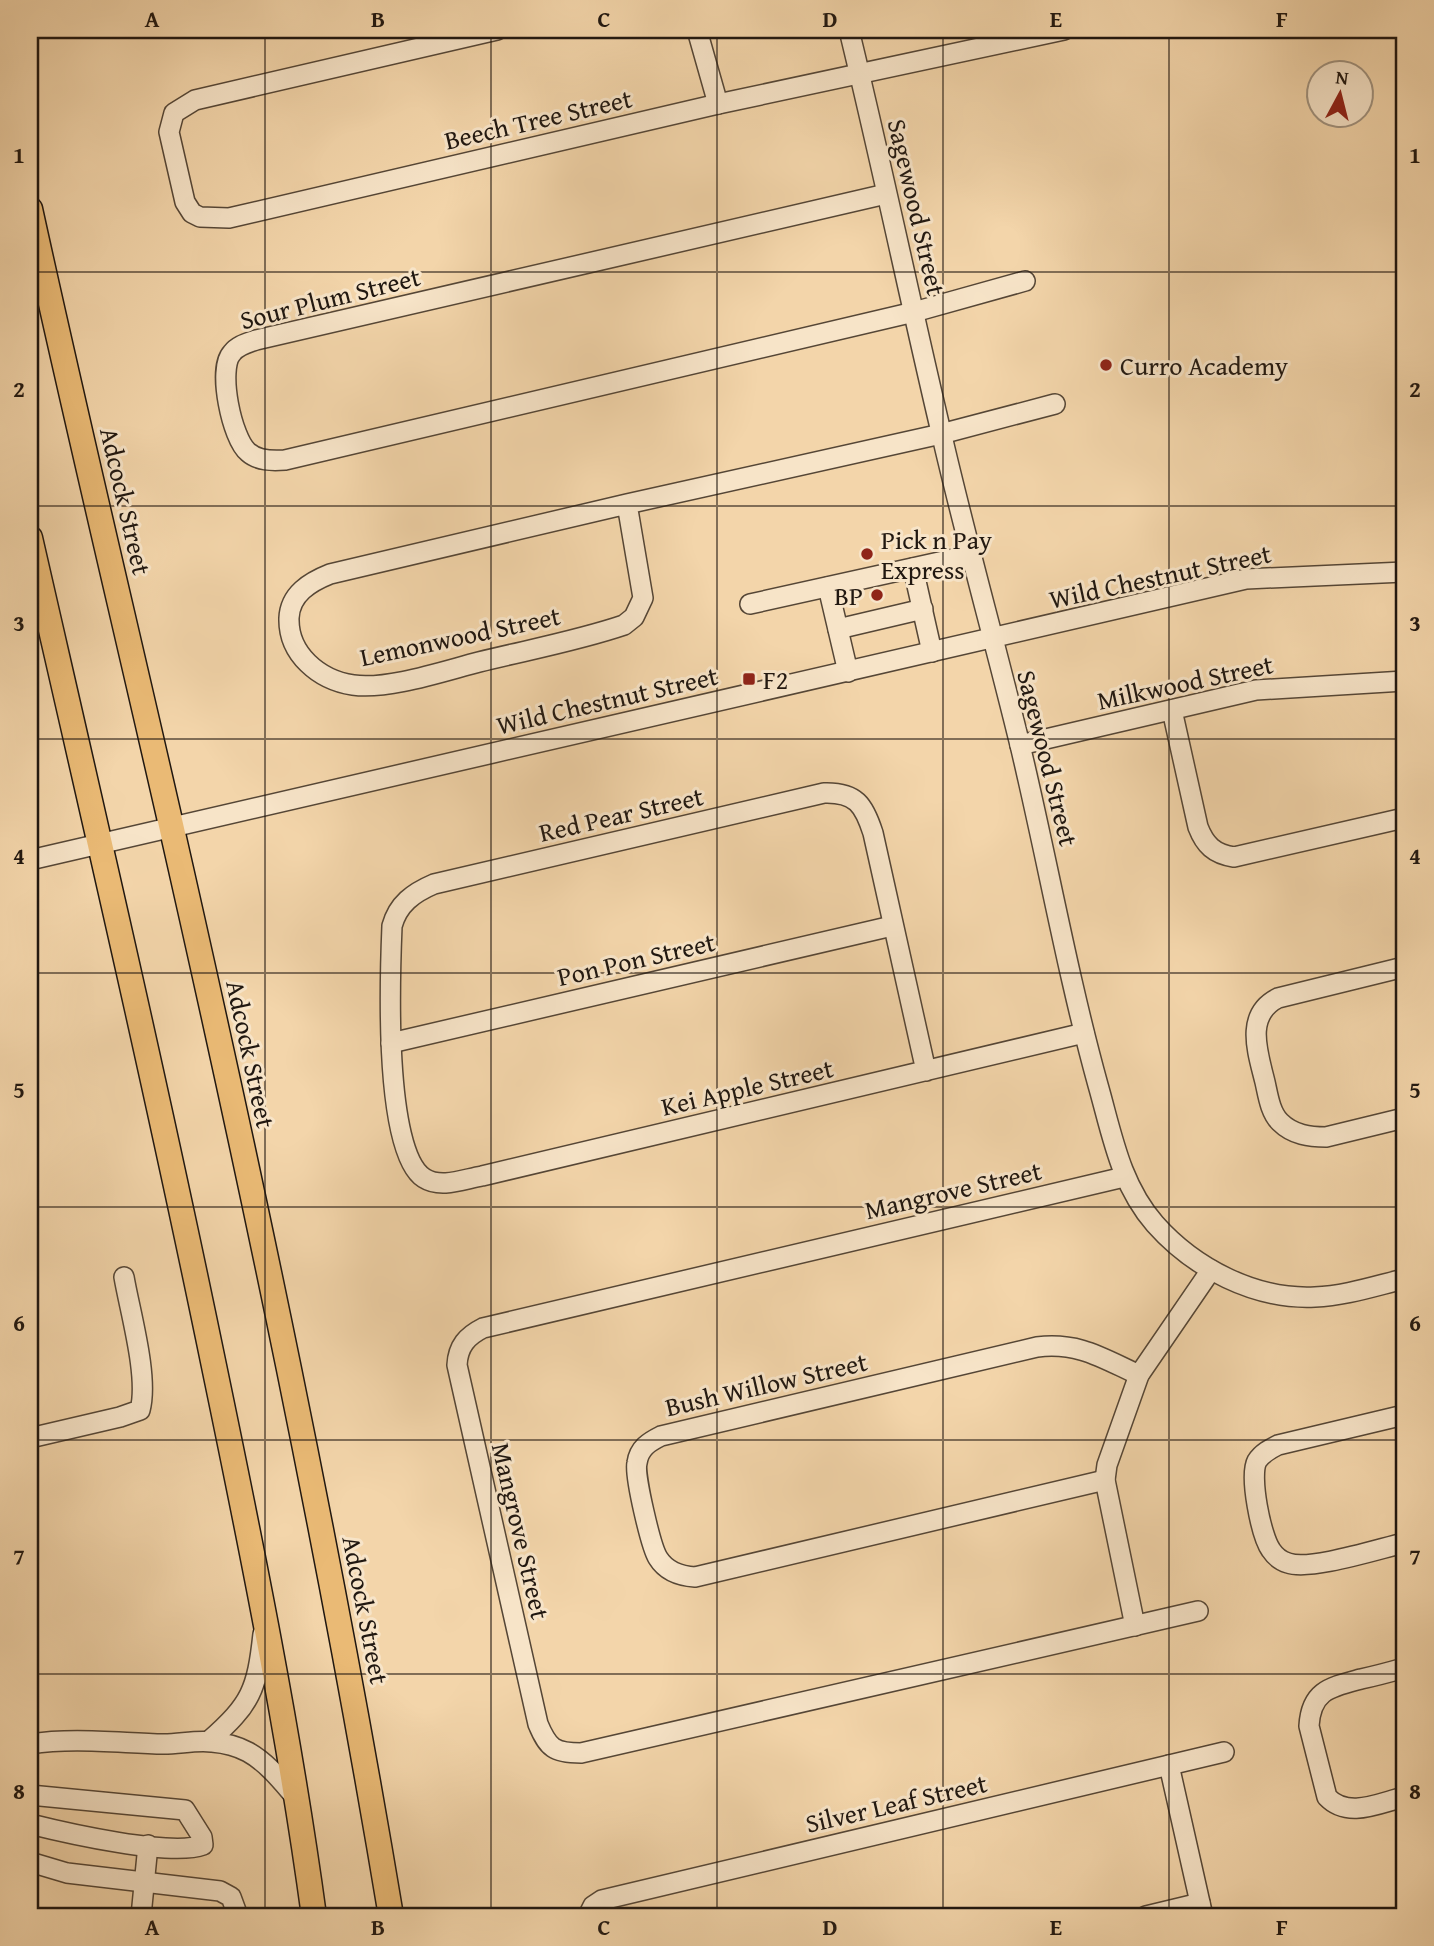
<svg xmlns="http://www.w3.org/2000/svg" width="1434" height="1946" font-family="'Gentium Book Plus',serif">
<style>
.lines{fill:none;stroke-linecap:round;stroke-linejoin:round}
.minor-casing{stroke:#554636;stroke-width:22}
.major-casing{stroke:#201710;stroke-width:27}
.minor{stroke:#f7e4c8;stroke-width:19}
.major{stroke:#eaba75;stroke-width:24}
.grid{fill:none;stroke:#201710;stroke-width:2;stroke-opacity:0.55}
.poi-dot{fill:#8f2418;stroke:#f7e4c8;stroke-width:2.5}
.labels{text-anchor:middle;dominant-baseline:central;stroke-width:6;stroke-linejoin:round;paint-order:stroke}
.street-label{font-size:26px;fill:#201710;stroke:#f7e4c8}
.poi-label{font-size:26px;fill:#201710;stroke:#f7e4c8;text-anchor:start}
.neatline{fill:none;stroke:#201710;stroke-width:2.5}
.grid-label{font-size:23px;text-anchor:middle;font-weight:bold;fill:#201710}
</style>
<rect width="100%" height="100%" fill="#f3d5aa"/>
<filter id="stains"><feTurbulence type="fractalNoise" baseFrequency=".00286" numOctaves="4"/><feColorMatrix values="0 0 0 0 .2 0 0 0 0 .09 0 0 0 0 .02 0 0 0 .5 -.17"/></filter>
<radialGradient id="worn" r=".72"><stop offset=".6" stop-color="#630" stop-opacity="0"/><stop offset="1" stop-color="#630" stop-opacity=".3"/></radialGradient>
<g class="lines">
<g class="minor-casing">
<g id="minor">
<polyline points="497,30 195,100 174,113 169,132 185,202 192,213 200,217 229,218 718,104 1064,30"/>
<polyline points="697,30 718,104"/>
<path d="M849 30C882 165 910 301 942 436 966 540 995 642 1020 745 1047 858 1067 973 1098 1085 1112 1134 1120 1184 1155 1224 1194 1268 1255 1300 1315 1297 1345 1296 1375 1286 1404 1279"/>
<path d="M886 194 256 340C248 343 238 345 232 353 217 369 232 439 248 452 258 461 272 461 285 460L914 312 1025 281"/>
<path d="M627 504 643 598 634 617 624 625C577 641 527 650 479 662 444 671 388 690 353 685 319 680 288 654 289 618 290 594 310 582 330 574L627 504 941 434 1055 404"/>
<polyline points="913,568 932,652"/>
<polyline points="828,587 848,672"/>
<polyline points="750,604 971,555"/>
<polyline points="838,629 923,609"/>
<path d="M1172 710 1198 827C1205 845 1214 854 1234 857L1404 818"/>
<polyline points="1020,745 1256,690 1404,681"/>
<polyline points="30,860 1246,579 1404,572"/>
<path d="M1404 967 1278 998C1244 1015 1258 1053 1265 1082 1268 1095 1270 1112 1280 1122 1293 1135 1310 1137 1326 1137L1404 1118"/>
<polyline points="391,1043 892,926"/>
<path d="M926 1071 873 833C864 805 856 792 824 793L434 884C413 893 398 904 392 926 390 974 383 1152 424 1178 441 1189 464 1179 482 1176L1084 1033"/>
<path d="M1124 1177 483 1328C467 1336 458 1346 457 1365L538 1724C548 1748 554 1753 581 1753L1198 1611"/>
<path d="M1404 1415 1278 1445C1270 1449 1262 1453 1257 1461 1249 1476 1261 1536 1271 1550 1275 1556 1281 1561 1288 1563 1310 1571 1378 1549 1404 1543"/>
<path d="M30 1438 120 1417 140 1410C149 1377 130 1312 124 1277"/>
<path d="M1105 1480 695 1577C680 1576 666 1571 658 1558 651 1547 634 1475 637 1463 639 1448 649 1442 661 1436L1037 1347C1079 1342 1102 1358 1139 1375"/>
<polyline points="1135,1626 1105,1480 1107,1465 1139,1375 1211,1270"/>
<path d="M1404 1668C1390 1672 1375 1676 1361 1679 1331 1687 1311 1690 1309 1726L1327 1797C1348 1819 1379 1803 1404 1797"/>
<path d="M209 1741C251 1704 257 1690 263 1634"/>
<path d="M30 1744C73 1737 119 1743 164 1744 180 1744 196 1740 212 1742 224 1743 237 1746 248 1752 268 1763 283 1783 298 1800"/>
<polyline points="1169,1765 1203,1916"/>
<path d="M30 1795 185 1810 202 1837 203 1845C171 1857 66 1833 30 1824"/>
<polyline points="30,1862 67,1873 220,1891 231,1897 238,1916"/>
<polyline points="141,1916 148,1845"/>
<polyline points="588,1916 593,1906 602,1900 1224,1752"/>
<polyline points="1146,1916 1200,1903"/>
</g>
</g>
<g class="major-casing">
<g id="major">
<path d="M30 209C75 415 124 619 171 825 253 1186 330 1550 391 1916"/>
<path d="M30 538C93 814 157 1089 214 1366 252 1549 289 1732 314 1916"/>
</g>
</g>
<use href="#minor" class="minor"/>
<use href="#major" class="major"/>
</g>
<path class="grid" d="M265 30V1916M491 30V1916M717 30V1916M943 30V1916M1169 30V1916M30 272H1404M30 506H1404M30 739H1404M30 973H1404M30 1207H1404M30 1440H1404M30 1674H1404"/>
<g class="poi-dot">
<circle cx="1106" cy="365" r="7"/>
<circle cx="867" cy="554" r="7"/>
<circle cx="877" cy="595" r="7"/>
<rect x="742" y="672" width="14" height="14" rx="3.5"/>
</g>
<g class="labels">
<g class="street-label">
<text transform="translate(538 119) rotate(-13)">Beech Tree Street</text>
<text transform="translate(917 207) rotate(77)">Sagewood Street</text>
<text transform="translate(330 298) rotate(-14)">Sour Plum Street</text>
<text transform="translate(126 501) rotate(77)">Adcock Street</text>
<text transform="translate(1160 576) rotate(-12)">Wild Chestnut Street</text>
<text transform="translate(460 636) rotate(-12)">Lemonwood Street</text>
<text transform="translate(1185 682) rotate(-12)">Milkwood Street</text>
<text transform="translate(607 700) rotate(-13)">Wild Chestnut Street</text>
<text transform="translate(1048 758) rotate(76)">Sagewood Street</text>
<text transform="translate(621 814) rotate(-13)">Red Pear Street</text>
<text transform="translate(636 959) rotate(-13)">Pon Pon Street</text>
<text transform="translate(251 1054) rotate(78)">Adcock Street</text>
<text transform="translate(747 1087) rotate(-13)">Kei Apple Street</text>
<text transform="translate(953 1190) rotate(-13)">Mangrove Street</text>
<text transform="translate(766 1384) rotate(-13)">Bush Willow Street</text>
<text transform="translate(521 1531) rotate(77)">Mangrove Street</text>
<text transform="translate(366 1610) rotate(79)">Adcock Street</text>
<text transform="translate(896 1803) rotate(-13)">Silver Leaf Street</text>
</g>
<g class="poi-label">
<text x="1120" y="365">Curro Academy</text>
<text x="881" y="539">Pick n Pay<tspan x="881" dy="30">Express</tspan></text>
<text x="863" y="595" text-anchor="end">BP</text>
<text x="763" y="679">F2</text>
</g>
</g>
<rect width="1434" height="1946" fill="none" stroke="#f3d5aa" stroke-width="77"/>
<g transform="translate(1340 94) rotate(7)"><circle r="33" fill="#f7e4c8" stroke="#a1927e" stroke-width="2"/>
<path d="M0-5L12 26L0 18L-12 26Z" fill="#8f2418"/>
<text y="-10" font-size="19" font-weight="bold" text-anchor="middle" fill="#201710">N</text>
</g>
<rect x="38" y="38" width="1358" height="1870" class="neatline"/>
<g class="grid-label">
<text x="152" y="27">A</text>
<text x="378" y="27">B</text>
<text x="604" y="27">C</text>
<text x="830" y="27">D</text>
<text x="1056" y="27">E</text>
<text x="1282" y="27">F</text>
<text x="19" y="163">1</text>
<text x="1415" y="163">1</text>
<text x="19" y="397">2</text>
<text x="1415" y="397">2</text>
<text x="19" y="631">3</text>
<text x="1415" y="631">3</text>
<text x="19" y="864">4</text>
<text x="1415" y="864">4</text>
<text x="19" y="1098">5</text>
<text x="1415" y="1098">5</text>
<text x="19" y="1331">6</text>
<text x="1415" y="1331">6</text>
<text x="19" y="1565">7</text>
<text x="1415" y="1565">7</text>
<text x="19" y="1799">8</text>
<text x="1415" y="1799">8</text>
<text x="152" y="1935">A</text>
<text x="378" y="1935">B</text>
<text x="604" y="1935">C</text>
<text x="830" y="1935">D</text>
<text x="1056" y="1935">E</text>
<text x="1282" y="1935">F</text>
</g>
<rect width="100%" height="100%" filter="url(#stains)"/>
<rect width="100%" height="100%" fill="url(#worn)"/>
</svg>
